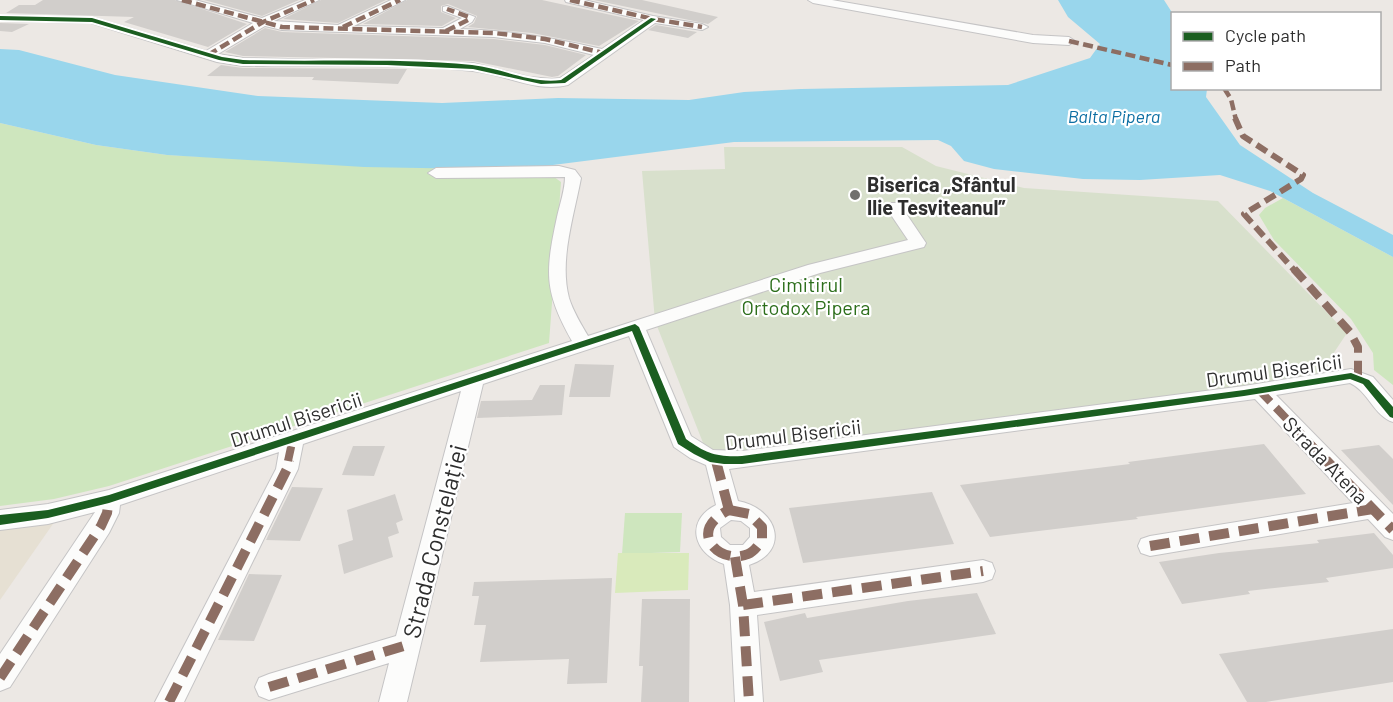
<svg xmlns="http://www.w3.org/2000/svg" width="1393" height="702" font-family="Barlow,sans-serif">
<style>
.education{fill:#e6e0d3}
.green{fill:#cee6be}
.cemetery{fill:#d8e0cc}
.pitch{fill:#d9eabb}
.water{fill:#99d6ec}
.building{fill:#d1cecb}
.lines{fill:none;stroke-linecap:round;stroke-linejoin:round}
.minor-casing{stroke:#c5c4c5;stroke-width:2}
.minor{fill:#fcfcfb;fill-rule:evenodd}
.quiet-far3{stroke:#8d6e63;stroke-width:4.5;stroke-dasharray:10 4.5;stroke-linecap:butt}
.quiet-far2{stroke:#8d6e63;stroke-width:6;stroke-dasharray:12 6;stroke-linecap:butt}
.quiet-far1{stroke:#8d6e63;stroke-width:8;stroke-dasharray:15 8;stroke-linecap:butt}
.quiet{stroke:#8d6e63;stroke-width:10;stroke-dasharray:20 10;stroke-linecap:butt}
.cycleway-casing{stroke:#fff;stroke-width:4}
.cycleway{fill:#1b5e20;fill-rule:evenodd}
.poi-dot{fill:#706f6e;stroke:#fff;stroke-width:2}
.labels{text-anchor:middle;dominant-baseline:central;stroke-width:4.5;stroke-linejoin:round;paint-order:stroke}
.far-water-label{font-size:18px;font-style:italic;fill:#0d6fa3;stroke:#fff}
.poi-label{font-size:20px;font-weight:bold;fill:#2e2e2e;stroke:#fff;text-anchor:start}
.park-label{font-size:20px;fill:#2c6e1b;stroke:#fff}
.street-label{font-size:20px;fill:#2e2e2e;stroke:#fff}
.near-street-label{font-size:24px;fill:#2e2e2e;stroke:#fff}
</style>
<rect width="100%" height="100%" fill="#ece8e4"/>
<polygon class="education" points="55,521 0,600 0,526"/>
<g class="green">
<polygon points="0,123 96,145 167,155 550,174 561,182 549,343 109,486 54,499 0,506"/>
<polygon points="1283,198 1393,257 1393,385 1374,370 1373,353 1351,319 1274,240 1259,215 1265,208"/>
<polygon points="625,513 682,513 680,552 622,554"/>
</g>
<polygon class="cemetery" points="724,147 902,147 936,166 1024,188 1218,201 1347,333 1317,378 709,458 655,321 642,171 725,169"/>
<polygon class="pitch" points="618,553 689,553 688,590 615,593"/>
<polygon class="water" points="1058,0 1164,0 1173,14 1172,88 1207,89 1206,97 1240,145 1313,193 1393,235 1393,257 1270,191 1220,175 1140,180 1083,179 994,169 964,161 951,146 938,140 734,142 545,166 476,169 364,167 167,155 96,145 0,123 0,49 19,50 115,75 258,96 442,103 558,98 689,100 744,92 801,89 1008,85 1090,58 1100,44 1068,17"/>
<g class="building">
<polygon points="43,0 175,0 247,24 208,47 124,22 134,17 6,13 19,5 35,5"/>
<polygon points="204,0 299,0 262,16"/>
<polygon points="321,0 386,0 338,23 283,19"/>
<polygon points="407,0 542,0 639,21 599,46 532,33 468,27 474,23 477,16 448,4 441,6 441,12 456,18 442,26 363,24"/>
<polygon points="594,0 642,0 718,17 708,24"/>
<polygon points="0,23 29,24 12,32 0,31"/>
<polygon points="656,25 697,32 688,38 648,30"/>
<polygon points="265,28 282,32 494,39 545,45 586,55 558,76 552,77 473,61 243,56 225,52"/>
<polygon points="221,65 243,68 407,69 398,84 312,80 314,77 207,76"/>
<polygon points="575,364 614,365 610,397 569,397"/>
<polygon points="540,385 565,385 562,415 477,418 481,401 532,400"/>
<polygon points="1264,444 1306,494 1136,517 1138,519 990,537 960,485 1130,464 1128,462"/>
<polygon points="1379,445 1393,459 1393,505 1341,450"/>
<polygon points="353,446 385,446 374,476 342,475"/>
<polygon points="292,487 323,488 300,541 266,540"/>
<polygon points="932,492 954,544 803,563 789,508"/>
<polygon points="395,494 403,520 396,523 399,533 388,537 393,557 344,574 338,545 353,540 347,510"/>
<polygon points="1374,533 1393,555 1393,568 1326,578 1329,582 1248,591 1250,594 1182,604 1159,562 1219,553 1319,543 1317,540"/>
<polygon points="249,574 282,575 254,641 218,640"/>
<polygon points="612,578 607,683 567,684 569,659 480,662 486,625 474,625 479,596 472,596 474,582"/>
<polygon points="977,593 996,634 819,660 823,672 780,681 764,622 805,613 807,618 908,601"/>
<polygon points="642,599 690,599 689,702 641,702 643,666 639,666"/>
<polygon points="1393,629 1393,682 1266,702 1247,702 1219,654"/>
</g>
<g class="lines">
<g class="minor-casing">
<g id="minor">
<path d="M177 0H195L262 18 305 0H319L274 21 338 25 391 0H405L354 26 443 28 462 18 443 11V7L447 6 475 17 472 22 460 29C509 30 554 38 602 49L644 20 566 2 565 0H584L653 16 702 24 708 27 702 30 655 23 568 85C535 93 505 74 473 71 397 63 319 67 243 66L217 62 91 23 0 21V15L92 17 206 51 253 23ZM265 26 282 30 494 37 545 43 594 55 560 78 552 79 529 77 473 63 243 58 218 54Z"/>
<polygon points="808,0 832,0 1033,35 1069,37 1075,41 1069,45 1033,43 813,3"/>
<path d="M559 166 575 170 581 178C574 216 559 260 569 298 573 311 581 324 588 336L808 265 908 240 885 206 887 203H899L926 243 924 247 820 273 646 330 691 436 713 450 742 451 1244 386 1351 369 1373 377 1393 400V422C1374 416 1368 391 1350 383L1276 395 1393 514V540L1385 537 1368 519 1150 556 1141 553 1138 546 1141 539 1150 536 1353 503 1255 399 729 469 738 501C779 509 790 552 749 565L754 592 983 560 992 563 995 571 992 579 983 582 757 615 763 702H735L730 605 724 564C694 554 684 521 716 505L706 465 690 458 674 447 629 336 483 384 407 702H379L389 663 269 700 259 696 255 687 259 678 269 674 396 636 461 391 303 444 298 469 184 702H155L276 469 279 452 120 505 119 513 109 533 10 687 0 691V654L95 512 48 524 0 530V510L48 504 109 490 572 341C544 291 545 273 557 217 560 204 565 189 565 177L436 178 428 173 436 168ZM731 520 741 521 750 528V537L743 545H730L721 537 720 528Z"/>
</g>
</g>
<use href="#minor" class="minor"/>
<g class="quiet-far3">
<polyline points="182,0 282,27 494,33 545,39 603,53"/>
<polyline points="570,0 653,19 702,27"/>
<polyline points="343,27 400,0"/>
<polyline points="446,31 468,20 469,17 447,9"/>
<polyline points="1069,41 1172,65"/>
<polyline points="208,55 263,22 314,0"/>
<polyline points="1224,88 1231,99 1236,120"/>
</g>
<polyline class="quiet-far2" points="1235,118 1243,136 1303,175 1301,179 1244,214 1295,271"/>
<g class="quiet-far1">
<polyline points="1294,269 1350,332 1358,347 1358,378"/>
<polyline points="1260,391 1327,461"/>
<polyline points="288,461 293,438"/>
</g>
<g class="quiet">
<polyline points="1326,460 1393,530"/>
<polyline points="716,461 729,510"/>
<path d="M729 510 749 514 762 527V541C758 545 754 552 748 554 720 566 685 531 729 510Z"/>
<polyline points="1150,546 1373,509"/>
<polyline points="735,557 743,605 749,702"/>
<polyline points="743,605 983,571"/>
<polyline points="0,678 101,526 107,513 109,499"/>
<polyline points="269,687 407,645"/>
<polyline points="169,702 287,469 289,460"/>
</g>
<g class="cycleway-casing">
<g id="cycleway">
<path d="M0 16 92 18 222 57 243 60C319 62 396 58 472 65 502 68 530 84 561 80L651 18 656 19 565 83 541 84 473 69 387 65 243 64 219 60 92 22 0 20Z"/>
<path d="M635 324 639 327 686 439C707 454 716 457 742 456L1244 390 1351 373 1369 380 1393 407V418L1390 417 1363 384 1350 379 1244 396 742 464H724L710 462 694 454 678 444 632 331 109 503 48 518 0 525V515L48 510 109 495Z"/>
</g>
</g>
<use href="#cycleway" class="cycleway"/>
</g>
<circle class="poi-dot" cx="855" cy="195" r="6"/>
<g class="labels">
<g class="far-water-label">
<text x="1114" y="116">Balta Pipera</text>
</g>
<g class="poi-label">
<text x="867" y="184">Biserica „Sfântul<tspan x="867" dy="23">Ilie Tesviteanul”</tspan></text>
</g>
<g class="park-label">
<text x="806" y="284">Cimitirul<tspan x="806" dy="23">Ortodox Pipera</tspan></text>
</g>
<g class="street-label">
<text transform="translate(1274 370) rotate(-8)">Drumul Bisericii</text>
<text transform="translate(296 419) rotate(-18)">Drumul Bisericii</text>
<text transform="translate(793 434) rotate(-7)">Drumul Bisericii</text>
<text transform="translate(1326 460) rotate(46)">Strada Atena</text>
</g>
<g class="near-street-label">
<text transform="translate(434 541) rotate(-76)">Strada Constelației</text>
</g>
</g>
<rect x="1171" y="12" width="210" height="78" fill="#ffffff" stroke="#ababab" stroke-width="1.5"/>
<rect x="1183" y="32" width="30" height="9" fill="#1b5e20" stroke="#ababab" stroke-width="1.5"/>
<text x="1225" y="42" font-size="18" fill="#2e2e2e">Cycle path</text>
<rect x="1183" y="62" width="30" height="9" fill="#8d6e63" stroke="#ababab" stroke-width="1.5"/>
<text x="1225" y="72" font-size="18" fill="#2e2e2e">Path</text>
</svg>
